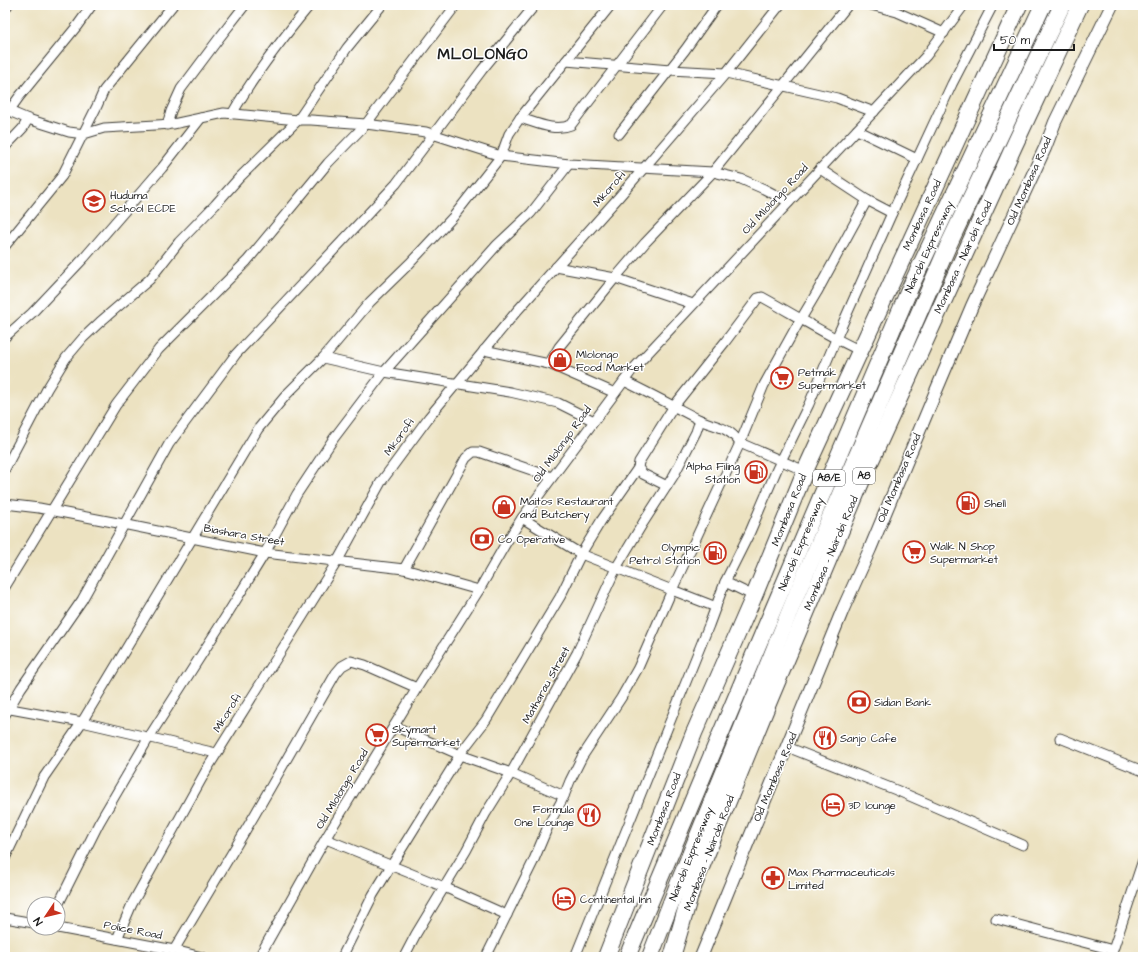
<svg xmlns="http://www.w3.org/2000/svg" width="1148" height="962" font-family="'Architects Daughter',sans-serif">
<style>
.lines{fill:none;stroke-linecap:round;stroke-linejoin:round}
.street-casing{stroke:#3b3a35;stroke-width:11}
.secondary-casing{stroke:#3b3a35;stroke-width:14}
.highway-casing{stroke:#3b3a35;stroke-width:18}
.street{stroke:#fff;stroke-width:9}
.secondary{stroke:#fff;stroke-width:12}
.highway{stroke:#fff;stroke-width:16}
.labels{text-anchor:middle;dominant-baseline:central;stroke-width:3;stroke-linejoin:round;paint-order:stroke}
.shield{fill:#fff;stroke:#606060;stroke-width:1}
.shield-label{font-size:10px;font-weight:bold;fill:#1c1c1c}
.street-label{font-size:11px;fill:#1c1c1c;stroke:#fff}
.poi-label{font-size:11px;fill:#1c1c1c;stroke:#fff;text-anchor:start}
.district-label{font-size:15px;font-weight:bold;letter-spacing:1px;fill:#1c1c1c;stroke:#fff}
</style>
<rect width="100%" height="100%" fill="#fff"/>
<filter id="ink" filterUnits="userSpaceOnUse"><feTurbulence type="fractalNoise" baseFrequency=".025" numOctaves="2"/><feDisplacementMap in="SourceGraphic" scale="8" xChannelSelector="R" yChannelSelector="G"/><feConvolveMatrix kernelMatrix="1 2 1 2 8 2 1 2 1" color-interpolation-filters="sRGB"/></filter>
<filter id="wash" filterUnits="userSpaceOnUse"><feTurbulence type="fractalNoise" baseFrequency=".012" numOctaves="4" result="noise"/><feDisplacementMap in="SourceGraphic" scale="16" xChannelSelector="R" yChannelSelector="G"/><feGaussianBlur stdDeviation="0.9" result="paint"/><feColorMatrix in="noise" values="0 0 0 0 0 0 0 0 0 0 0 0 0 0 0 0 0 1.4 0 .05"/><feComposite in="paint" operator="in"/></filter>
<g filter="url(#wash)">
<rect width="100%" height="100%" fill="#ece2c1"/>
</g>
<g filter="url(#ink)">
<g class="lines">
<g class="street-casing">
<g id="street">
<polyline points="871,5 897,12 944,33"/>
<polyline points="5,9 8,5"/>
<polyline points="566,61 670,70 726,73 837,98 874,112"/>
<polyline points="5,111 9,111 28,119"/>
<polyline points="9,111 19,97 77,26 92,5"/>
<path d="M232 114C254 75 281 40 310 5"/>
<path d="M520 118C537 123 554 132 571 125L663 5"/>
<polyline points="167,125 171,111 181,89 220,37 245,5"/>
<polyline points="857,130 917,159"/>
<polyline points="619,134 685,50 717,5"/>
<polyline points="5,147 23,128 28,119 69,132 84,134 104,128 173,124 224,113 298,120 311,120 366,124 426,132 501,156 569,164 713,172 741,179 764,189 789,202"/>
<polyline points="820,169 867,200 892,213"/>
<polyline points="5,246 62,176 97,106 104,90 173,5"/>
<polyline points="556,267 615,278 693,304"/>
<polyline points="5,337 32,313 84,258 162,168 201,118"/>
<polyline points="484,350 549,364 615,393"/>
<polyline points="323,358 384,372 510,392 558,403 594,421"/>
<polyline points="549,364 559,347 615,278 645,243 713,172 848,5"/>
<path d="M624 381C649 393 673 406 698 419 716 428 727 425 740 443L805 471"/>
<polyline points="5,469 47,389 66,358 83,338 100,322 150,279 179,242 215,205 239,178 298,120 347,48 382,5"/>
<path d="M667 486 643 474 638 468 639 462 674 406 725 342 758 298 762 297C795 315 826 335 859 350"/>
<polyline points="5,504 39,508 118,523 265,553 404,569 479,590"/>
<polyline points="404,569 466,458 473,452 479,452 552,477"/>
<polyline points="725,582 754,596"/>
<polyline points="5,587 116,405 159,349 247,261 328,163 366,124 456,5"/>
<polyline points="716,607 672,590 740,443 764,385 795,329 817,292 867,200"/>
<polyline points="5,708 82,722 216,753"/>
<polyline points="5,715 21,688 82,600 169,444 236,354 396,184 482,70 535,5"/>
<polyline points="394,726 460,755 511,773 564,796"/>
<polyline points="1060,738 1143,771"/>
<polyline points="787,747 896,790 1023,845"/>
<polyline points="326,839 444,887 507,915"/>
<polyline points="5,858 44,777 82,722 258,429 287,394 323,358 370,302 410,263 453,217 501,156 509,134 520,118 611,5"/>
<polyline points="58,905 99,823 151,734 228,613 265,553 297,494 334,438 384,372 497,245 531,213 569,164"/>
<polyline points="5,918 34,923"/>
<polyline points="996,919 1113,950 1143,860"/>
<polyline points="58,928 174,950 202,957"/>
<polyline points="117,939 132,904 207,769 338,560 381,482 429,417 516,312 618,198 726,73 780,5"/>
<polyline points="174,950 254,816 336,673 342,666 351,661 365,665 417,688"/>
<polyline points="259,957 327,836 417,688 479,590 506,543 522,518 633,369 926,56 964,5"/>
<polyline points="342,957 373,895 463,750 486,720 560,597 581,554 601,521 638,468"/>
<polyline points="404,957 416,934 466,851 486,813 511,773 577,653 616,568 643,523 674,475 696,432 700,420"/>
<polyline points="486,957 533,862 549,824 564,796 570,781 582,757 621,698 638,668 672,590 581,554 522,518"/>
<polyline points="575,957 709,625 725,582 750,532 777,469 809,404 839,332 892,213 952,84 993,5"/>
</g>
</g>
<g class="secondary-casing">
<polyline id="secondary" points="701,957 843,609 870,549 936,391 972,306 1045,148 1055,122 1112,5"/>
</g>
<g class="highway-casing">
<g id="highway">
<polyline points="606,957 694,733 754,596 805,471 1019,5"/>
<polyline points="627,957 758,645 910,288 1043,5"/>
<polyline points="650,957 679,882 798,591 948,246 1062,5"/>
<polyline points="672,957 691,892 769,701 862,480 1014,146 1080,5"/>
</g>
</g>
<use href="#street" class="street"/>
<use href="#secondary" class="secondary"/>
<use href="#highway" class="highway"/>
</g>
</g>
<defs>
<g id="school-ring" transform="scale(1.15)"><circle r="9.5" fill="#fff" stroke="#c8321e" stroke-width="1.5"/><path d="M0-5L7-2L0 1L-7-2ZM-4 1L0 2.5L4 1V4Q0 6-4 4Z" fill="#c8321e"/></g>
<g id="shop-ring" transform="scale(1.15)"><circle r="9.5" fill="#fff" stroke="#c8321e" stroke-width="1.5"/><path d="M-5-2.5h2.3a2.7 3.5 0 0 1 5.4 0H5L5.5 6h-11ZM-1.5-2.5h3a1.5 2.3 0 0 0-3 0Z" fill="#c8321e"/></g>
<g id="supermarket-ring" transform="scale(1.15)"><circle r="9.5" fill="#fff" stroke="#c8321e" stroke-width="1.5"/><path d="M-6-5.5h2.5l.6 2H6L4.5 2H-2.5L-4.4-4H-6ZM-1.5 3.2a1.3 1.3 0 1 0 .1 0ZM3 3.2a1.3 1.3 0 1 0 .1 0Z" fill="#c8321e"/></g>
<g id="fuel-ring" transform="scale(1.15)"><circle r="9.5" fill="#fff" stroke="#c8321e" stroke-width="1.5"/><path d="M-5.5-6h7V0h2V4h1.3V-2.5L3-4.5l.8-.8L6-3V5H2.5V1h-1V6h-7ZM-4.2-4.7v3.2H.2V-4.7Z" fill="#c8321e"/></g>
<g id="bank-ring" transform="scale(1.15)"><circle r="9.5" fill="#fff" stroke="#c8321e" stroke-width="1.5"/><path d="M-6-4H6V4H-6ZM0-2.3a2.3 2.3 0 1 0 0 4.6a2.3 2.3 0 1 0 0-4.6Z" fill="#c8321e"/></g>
<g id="restaurant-ring" transform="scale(1.15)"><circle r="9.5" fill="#fff" stroke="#c8321e" stroke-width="1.5"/><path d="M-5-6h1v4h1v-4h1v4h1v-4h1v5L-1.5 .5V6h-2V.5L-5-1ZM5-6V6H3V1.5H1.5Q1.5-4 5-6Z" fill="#c8321e"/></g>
<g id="hotel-ring" transform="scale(1.15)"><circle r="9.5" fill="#fff" stroke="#c8321e" stroke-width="1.5"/><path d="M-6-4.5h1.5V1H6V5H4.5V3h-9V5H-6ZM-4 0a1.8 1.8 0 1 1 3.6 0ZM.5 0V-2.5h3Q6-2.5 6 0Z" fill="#c8321e"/></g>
<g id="pharmacy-ring" transform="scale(1.15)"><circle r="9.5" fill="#fff" stroke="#c8321e" stroke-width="1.5"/><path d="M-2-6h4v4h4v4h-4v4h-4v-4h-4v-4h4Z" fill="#c8321e"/></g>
</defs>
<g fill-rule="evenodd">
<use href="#school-ring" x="94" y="201"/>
<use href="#shop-ring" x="560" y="360"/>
<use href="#supermarket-ring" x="782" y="378"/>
<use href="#fuel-ring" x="756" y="472"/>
<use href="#fuel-ring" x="968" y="503"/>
<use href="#shop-ring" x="504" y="507"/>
<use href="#bank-ring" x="482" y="539"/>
<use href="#supermarket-ring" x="914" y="552"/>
<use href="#fuel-ring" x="715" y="553"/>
<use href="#bank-ring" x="859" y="702"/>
<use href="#supermarket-ring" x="377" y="735"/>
<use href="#restaurant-ring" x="825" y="738"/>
<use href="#hotel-ring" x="833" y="805"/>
<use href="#restaurant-ring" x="589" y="815"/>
<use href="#pharmacy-ring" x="773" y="878"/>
<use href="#hotel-ring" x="564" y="899"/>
</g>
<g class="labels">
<g class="shield">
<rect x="853" y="468" width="22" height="16" rx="3"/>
<rect x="813" y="470" width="32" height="16" rx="3"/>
</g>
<g class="shield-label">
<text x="864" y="476">A8</text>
<text x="829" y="478">A8/E</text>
</g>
<g class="street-label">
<text transform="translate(1029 181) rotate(-66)">Old Mombasa Road</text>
<text transform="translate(609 189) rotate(-49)">Mkorofi</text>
<text transform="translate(775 199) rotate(-47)">Old Mlolongo Road</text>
<text transform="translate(922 215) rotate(-65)">Mombasa Road</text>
<text transform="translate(929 247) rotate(-65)">Nairobi Expressway</text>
<text transform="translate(963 257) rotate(-65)">Mombasa - Nairobi Road</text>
<text transform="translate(399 437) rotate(-54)">Mkorofi</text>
<text transform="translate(562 444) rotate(-54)">Old Mlolongo Road</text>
<text transform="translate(899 478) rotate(-67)">Old Mombasa Road</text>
<text transform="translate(789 510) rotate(-68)">Mombasa Road</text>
<text transform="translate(244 535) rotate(10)">Biashara Street</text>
<text transform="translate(801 544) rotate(-67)">Nairobi Expressway</text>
<text transform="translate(831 553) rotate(-67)">Mombasa - Nairobi Road</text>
<text transform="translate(546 685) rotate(-61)">Matharau Street</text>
<text transform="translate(227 713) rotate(-58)">Mkorofi</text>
<text transform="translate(775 777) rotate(-67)">Old Mombasa Road</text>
<text transform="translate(342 789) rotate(-59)">Old Mlolongo Road</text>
<text transform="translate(664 809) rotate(-69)">Mombasa Road</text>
<text transform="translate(709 853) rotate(-69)">Mombasa - Nairobi Road</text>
<text transform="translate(691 854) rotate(-68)">Nairobi Expressway</text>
<text transform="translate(133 930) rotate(11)">Police Road</text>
</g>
<g class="poi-label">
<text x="110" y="195">Huduma<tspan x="110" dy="13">School ECDE</tspan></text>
<text x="576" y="354">Mlolongo<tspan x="576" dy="13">Food Market</tspan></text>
<text x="798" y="372">Petmak<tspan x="798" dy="13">Supermarket</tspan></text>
<text x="740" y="466" text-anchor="end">Alpha Filing<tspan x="740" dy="13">Station</tspan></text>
<text x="520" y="501">Maitos Restaurant<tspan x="520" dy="13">and Butchery</tspan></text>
<text x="984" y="503">Shell</text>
<text x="498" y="539">Co Operative</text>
<text x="930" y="546">Walk N Shop<tspan x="930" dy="13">Supermarket</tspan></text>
<text x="700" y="547" text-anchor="end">Olympic<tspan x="700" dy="13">Petrol Station</tspan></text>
<text x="874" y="702">Sidian Bank</text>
<text x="392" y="729">Skymart<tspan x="392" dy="13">Supermarket</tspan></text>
<text x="840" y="738">Sanjo Cafe</text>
<text x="848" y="805">3D lounge</text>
<text x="574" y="809" text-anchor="end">Formula<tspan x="574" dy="13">One Lounge</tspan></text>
<text x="788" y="872">Max Pharmaceuticals<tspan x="788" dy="13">Limited</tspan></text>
<text x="580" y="899">Continental Inn</text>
</g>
<g class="district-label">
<text x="483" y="54">MLOLONGO</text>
</g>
</g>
<rect width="1148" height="962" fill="none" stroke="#fff" stroke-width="20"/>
<g transform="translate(46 916) rotate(235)"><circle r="19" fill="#ffffff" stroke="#a4a4a4"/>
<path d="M0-3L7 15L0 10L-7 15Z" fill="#c8321e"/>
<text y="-6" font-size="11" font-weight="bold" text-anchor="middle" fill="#1c1c1c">N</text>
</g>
<path d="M994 44v6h80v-6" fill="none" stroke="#1c1c1c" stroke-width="2"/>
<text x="1000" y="44" font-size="12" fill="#1c1c1c" stroke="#ffffff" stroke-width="3" paint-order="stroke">50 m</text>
</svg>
